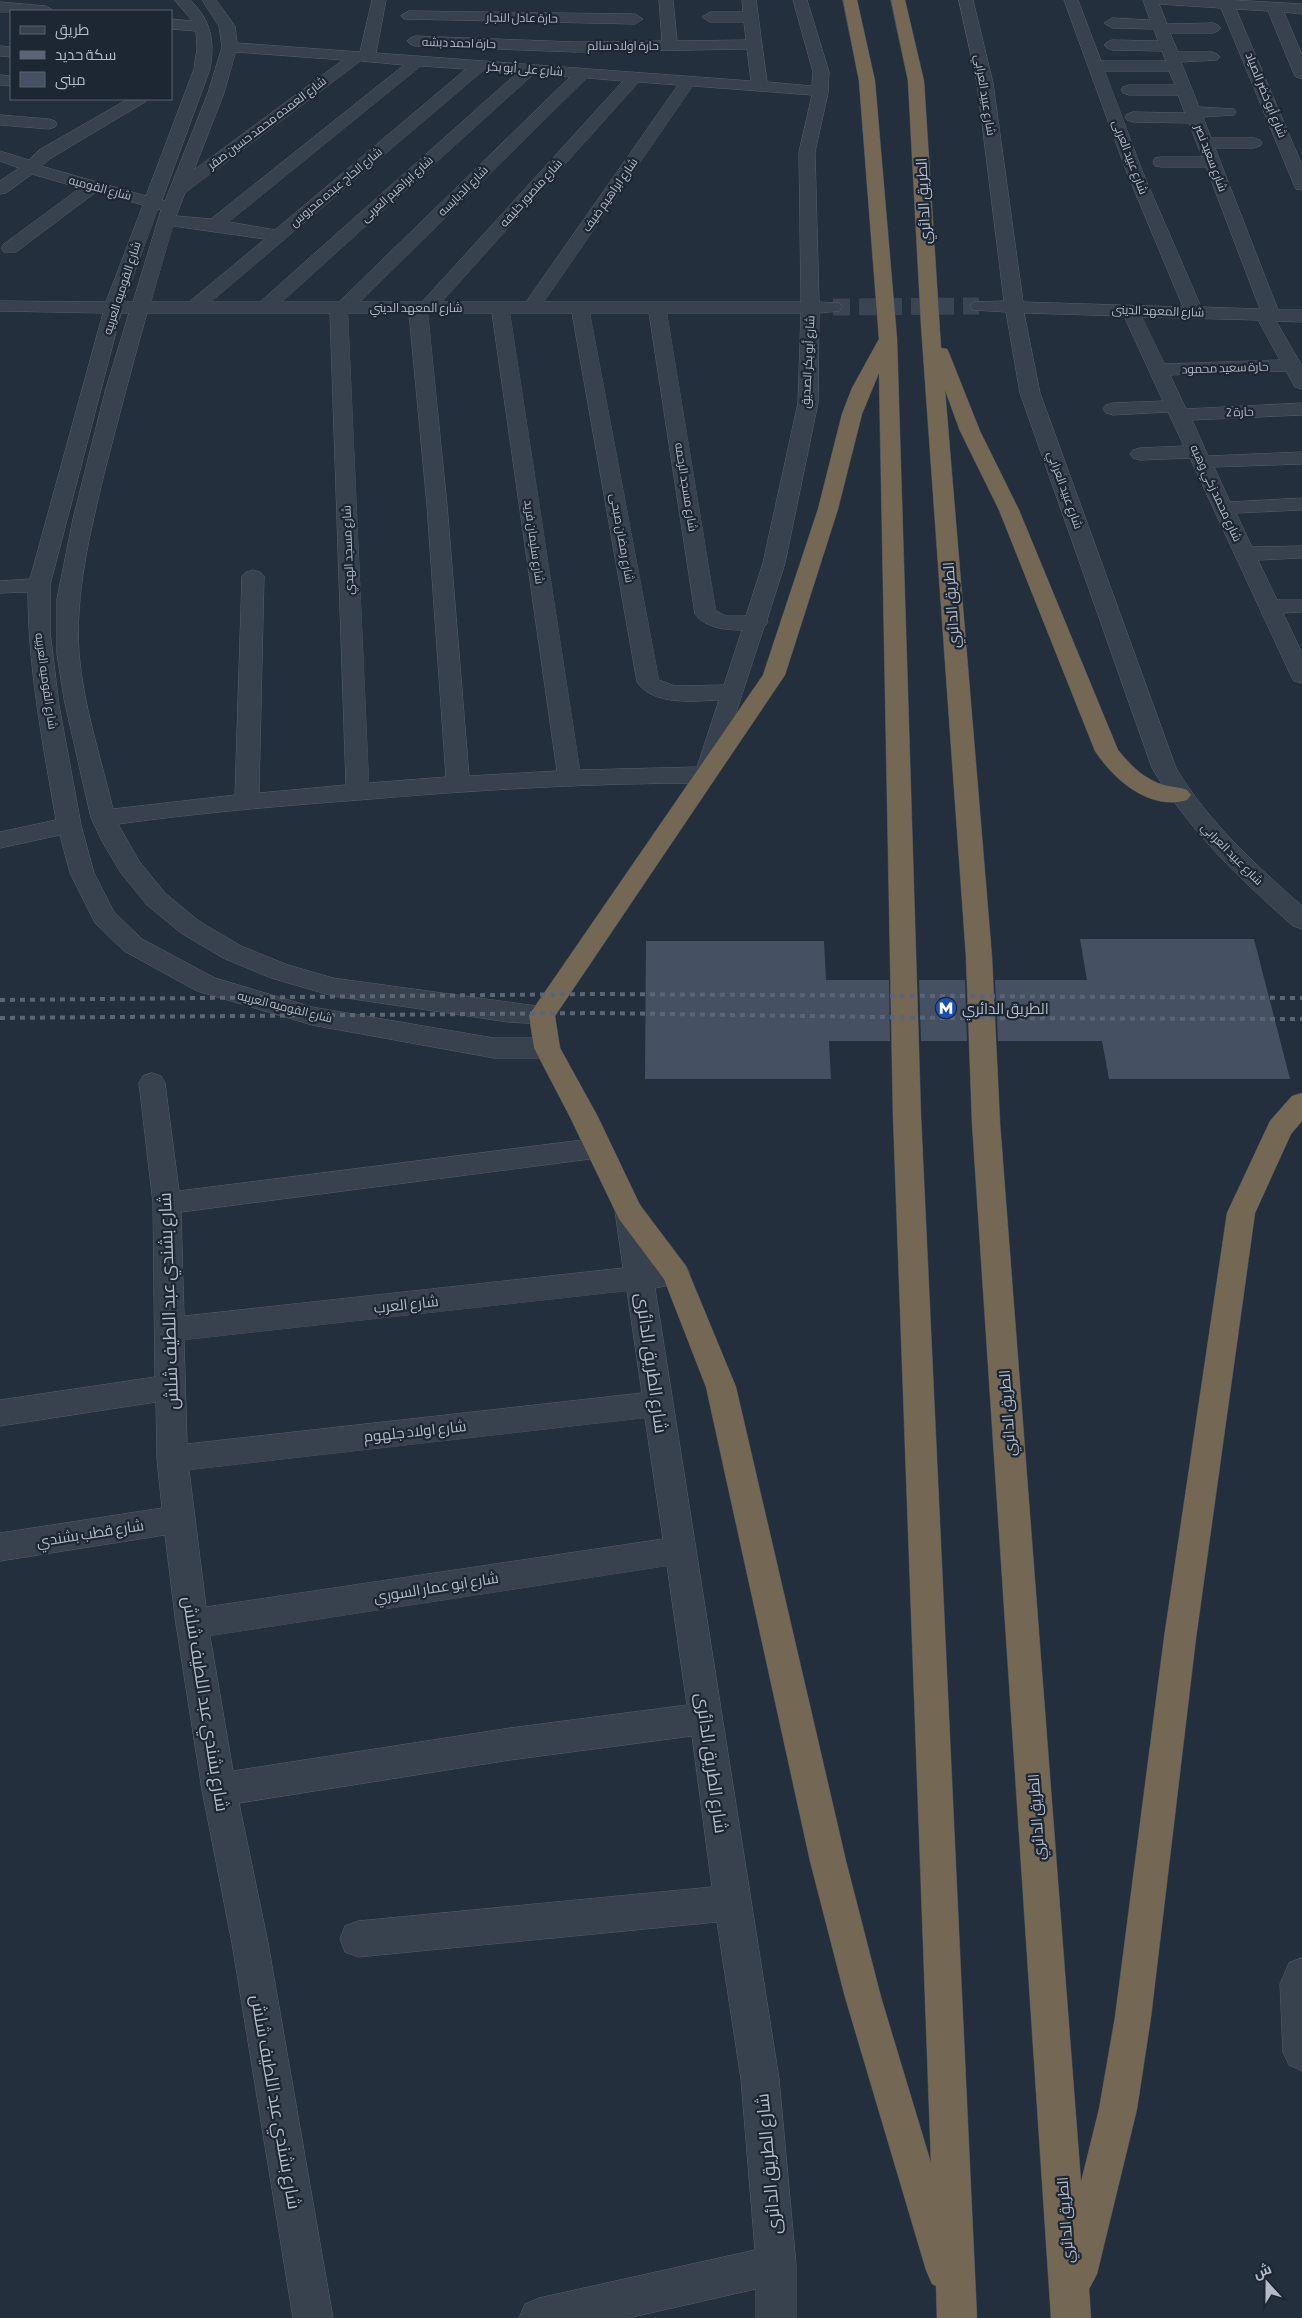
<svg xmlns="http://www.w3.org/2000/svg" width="1302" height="2318" font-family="'Asap Condensed',Cairo,sans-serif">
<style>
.building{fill:#455162}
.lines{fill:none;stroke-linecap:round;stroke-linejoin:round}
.minor-tunnel{stroke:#3a4453;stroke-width:17;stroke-dasharray:17 9;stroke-linecap:butt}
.minor-casing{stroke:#565f6c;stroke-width:1}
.highway-casing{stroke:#434c59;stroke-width:1}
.minor{fill:#38414e;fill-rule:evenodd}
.highway{fill:#746855;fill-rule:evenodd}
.rail{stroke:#5a6575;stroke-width:4;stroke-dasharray:5 5;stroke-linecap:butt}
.labels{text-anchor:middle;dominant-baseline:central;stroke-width:4.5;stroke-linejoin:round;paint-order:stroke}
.far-street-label{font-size:12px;fill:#b4bcc9;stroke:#1d2633}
.street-label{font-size:15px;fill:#b4bcc9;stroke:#1d2633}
.poi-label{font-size:15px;fill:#b4bcc9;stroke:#1d2633;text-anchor:start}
.near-street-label{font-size:18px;fill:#b4bcc9;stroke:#1d2633}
</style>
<rect width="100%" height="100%" fill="#242f3e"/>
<g class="building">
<polygon points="1080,939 1254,939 1290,1079 1109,1079 1102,1041 998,1041 995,980 1087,980"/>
<polygon points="646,941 824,941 826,980 889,980 890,1041 829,1041 831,1079 645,1079"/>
<polygon points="919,980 965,980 967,1041 921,1041"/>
</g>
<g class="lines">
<polyline class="minor-tunnel" points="833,307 979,306"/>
<g class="minor-casing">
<g id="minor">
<path d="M175 0H190C211 20 215 41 210 69L162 200 165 201 208 93 222 47 219 26 202 0H216L235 26 237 43 360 52 372 0H386L376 53 751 81 747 49 575 52 415 46 410 44 407 41 410 38 415 36 575 42 662 41 659 0H673L677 41 746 40 744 22H710L702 17 710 12H743L742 0H756L767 82 812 86 813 72 793 0H807L829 72 828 93 815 152 819 302 839 303 842 307 839 311 819 313 818 403 785 563 767 620 768 622 764 627 714 780 706 783C590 783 474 790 359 800 278 806 198 813 118 824L139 861 165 893 199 921 241 946 288 965 333 978 551 1008 555 1015 551 1022 542 1024 508 1022 333 996 271 978 223 958 181 933 147 905 121 873 103 843 91 818 64 699 57 654V599L73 519 106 388 129 313H121L50 585V632L59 705 81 825 94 873 114 912 142 939 215 978 312 1007 494 1038H547L556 1041 560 1048 556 1055 547 1058H494L312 1025 197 991 124 951 95 923 70 873 60 835 0 848V832L56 820C43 744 28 669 28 592L0 593V581L30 579 103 313 0 311V301L106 302 143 205 96 192 16 252H4L1 248 4 244 80 188 32 174 6 193 0 194V181L19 168 0 161V151L29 160 39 150 128 99H147L145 102 51 158 41 166 146 196 194 69 197 49 196 31 171 29V19L192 21ZM236 52 343 60 194 170 224 93ZM361 61 404 65 211 219 176 216 185 193ZM421 66 466 69 275 230 229 222ZM483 71 517 73 260 302H211ZM534 74 570 77 339 302H282ZM587 78 623 81 422 302H360ZM639 82 678 85 526 302H442ZM693 86 812 95 799 152 801 302H544ZM158 209 161 210 133 302H124ZM173 226 265 239 189 302H151ZM147 313H330L346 785 259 793 264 576 260 572 253 570 246 572 242 576 235 795 113 809C101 758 83 705 79 653 75 593 90 533 104 474 118 420 132 366 147 313ZM348 313H409L427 505 446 777 369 783ZM428 313H492L557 771 469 776 447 505ZM510 313H572L637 682C653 706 694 701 719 700L697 767 580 770ZM590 313H649L695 614C705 628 726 630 742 630L724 685 675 686 659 680ZM667 313H801L798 403 763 563 746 616H726L716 611Z"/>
<path d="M959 0H973L993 83 1023 302 1183 307 1127 173 1064 0H1078L1101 61H1166L1162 51 1112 50 1107 48 1104 45 1107 42 1112 40 1158 41 1154 29 1112 28 1104 23 1112 18 1150 20 1143 0H1232L1302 4V14L1284 12 1302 55V79L1296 77 1294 74 1268 11 1236 9 1302 165V190L1296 189 1294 185 1221 8 1159 4 1167 24 1213 23 1218 25 1221 28 1218 31 1213 33H1170L1178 52H1212L1217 54 1220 57 1217 60 1181 62 1199 107 1234 109 1236 112 1234 115 1203 117 1211 138H1254L1260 140 1262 143 1260 146 1254 148H1215L1278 310H1302V322L1276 321 1302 366V389L1295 387 1286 371 1170 375 1186 409 1302 403V415L1192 420 1208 456 1302 452V464L1214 467 1230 502 1302 498V510L1236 513 1252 547 1302 546V558L1258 560 1277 600H1302V612L1283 613 1302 653V683L1294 681 1291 676 1190 458 1140 460 1133 458 1130 454 1133 450 1140 448 1184 446 1168 412 1113 415 1106 413 1103 409 1106 405 1113 403 1163 401 1124 316 1024 313 1040 393 1176 768C1209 823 1255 864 1302 906V929L1293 926C1238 877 1190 832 1152 768L1020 393 1006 312 973 310 970 306 973 302 1004 301 977 83ZM1105 71H1169L1175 85H1129L1123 87 1121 90 1123 93 1129 95H1178L1185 113 1133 112 1127 114 1125 117 1127 120 1133 122 1189 123 1202 157H1161L1155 158 1153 162 1155 166 1161 167H1206L1260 309 1201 307 1143 173ZM1142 317 1258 320 1280 360 1165 364Z"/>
<polygon points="0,2 46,6 54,11 0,12"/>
<polygon points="409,11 635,14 643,19 635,24 404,19 401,16"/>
<polygon points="0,46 11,47 11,57 0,56"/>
<polygon points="0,75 11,76 11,86 0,85"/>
<polygon points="0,115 49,119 55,121 57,124 55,127 49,129 0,125"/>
<path d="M152 1073 161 1076 165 1083 179 1191 598 1138 608 1141 612 1148 608 1155 598 1158 181 1212 184 1316 623 1268 615 1211 619 1203 629 1200 639 1203 643 1211 652 1265 676 1262 686 1266 690 1274 686 1282 655 1288 779 2079 796 2265V2318H756V2289L628 2318H519L525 2304 539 2298 755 2250 741 2079 717 1922 358 1957 345 1952 340 1939 345 1926 358 1921 712 1887 692 1736 510 1760 239 1803 268 1943 333 2318H293L232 1943 202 1790 176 1624 165 1535 0 1561V1533L162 1508 157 1459 156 1402 0 1426V1400L155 1377 153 1203 139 1083 143 1076ZM627 1291 642 1393 187 1444 184 1340ZM645 1418 663 1539 206 1607 189 1470ZM667 1566 687 1705 510 1728 233 1771 210 1636Z"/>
<polygon points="1302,1958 1302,2071 1289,2065 1283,2052 1280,1984 1289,1963"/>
</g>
</g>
<g class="highway-casing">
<g id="highway">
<path d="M843 0H857L875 81 897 339 921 1116 977 2318H937L936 2286 932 2284 926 2270 845 1997 810 1861 706 1387 664 1279 619 1219 570 1117 534 1048 529 1015 763 675 818 509 842 414 852 388 879 339 859 81ZM879 373 893 1116 931 2163 881 1997 846 1861 736 1387 686 1266 640 1205 598 1117 560 1048 555 1016 785 675 838 509 862 414Z"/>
<path d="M891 0H905L924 81 941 348 947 349 949 353 980 431 1019 510 1118 750C1130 765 1145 780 1164 785 1172 787 1180 787 1187 790L1191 795 1187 800C1150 811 1114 780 1095 751L999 510 960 431 945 390 992 957 1000 1123 1081 2182 1099 2109 1115 2017 1164 1638 1227 1213 1270 1121 1292 1096 1302 1093V1121L1291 1134 1255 1213 1196 1638 1151 2017 1137 2109 1097 2274 1089 2289 1091 2318H1051L972 1123 966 957 921 325 908 81Z"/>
</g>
</g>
<use href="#minor" class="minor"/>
<use href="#highway" class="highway"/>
<g class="rail">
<polyline points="0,1000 595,994 1302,998"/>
<polyline points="0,1018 596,1013 948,1018 1302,1019"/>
</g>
</g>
<defs>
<g id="metro-disc" transform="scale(1.125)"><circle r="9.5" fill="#1a4fb4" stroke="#1d2633"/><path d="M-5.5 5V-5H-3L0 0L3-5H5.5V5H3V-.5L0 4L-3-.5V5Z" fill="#fff"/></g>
</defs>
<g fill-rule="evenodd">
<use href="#metro-disc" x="946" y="1008"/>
</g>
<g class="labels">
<g class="far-street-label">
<text transform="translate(522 18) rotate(1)">حارة عادل النجار</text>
<text transform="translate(459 43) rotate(2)">حارة احمد دبشه</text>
<text x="623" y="46">حارة اولاد سالم</text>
<text transform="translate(525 69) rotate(4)">شارع على أبو بكر</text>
<text transform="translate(985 95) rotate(81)">شارع عبيد العرابي</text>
<text transform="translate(1266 95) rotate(68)">شارع أبو خضر الصياد</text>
<text transform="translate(267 123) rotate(-37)">شارع العمده محمد حسين صقر</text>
<text transform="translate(1130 157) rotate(69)">شارع عبيد العربى</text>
<text transform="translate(1211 158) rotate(69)">شارع سعيد نصر</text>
<text transform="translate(336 187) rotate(-40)">شارع الحاج عبده محروس</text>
<text transform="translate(100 188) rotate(15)">شارع القوميه</text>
<text transform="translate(397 189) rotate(-42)">شارع ابراهيم العربى</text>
<text transform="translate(463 191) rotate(-45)">شارع الدبايسه</text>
<text transform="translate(531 193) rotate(-48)">شارع منصور خليفه</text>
<text transform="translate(610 195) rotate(-55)">شارع ابراهيم ضيف</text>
<text transform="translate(122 288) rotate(-72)">شارع القوميه العربيه</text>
<text x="416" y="308">شارع المعهد الديني</text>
<text transform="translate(1158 311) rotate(2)">شارع المعهد الدينى</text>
<text transform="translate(808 362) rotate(-87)">شارع أبو بكر الصديق</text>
<text transform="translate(1225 368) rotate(-2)">حارة سعيد محمود</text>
<text transform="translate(1240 412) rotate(-2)">حارة 2</text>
<text transform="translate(686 487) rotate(81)">شارع مسجد الرحمه</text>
<text transform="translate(1065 490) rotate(70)">شارع عبيد العرابي</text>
<text transform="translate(1216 493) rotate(65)">شارع محمد زكي وهبه</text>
<text transform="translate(622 538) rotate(80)">شارع رمضان صبحى</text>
<text transform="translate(534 542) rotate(82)">شارع سليمان فريد</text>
<text transform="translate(348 550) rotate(-92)">شارع مسجد الهدي</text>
<text transform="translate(46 681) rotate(82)">شارع القوميه العربيه</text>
<text transform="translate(1232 854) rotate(45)">شارع عبيد العرابي</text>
<text transform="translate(285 1007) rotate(14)">شارع القوميه العربيه</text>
</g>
<g class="street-label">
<text transform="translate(923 201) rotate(-93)">الطريق الدائري</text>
<text transform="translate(951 605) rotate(-94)">الطريق الدائري</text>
<text transform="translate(406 1304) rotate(-6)">شارع العرب</text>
<text transform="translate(1007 1413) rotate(-94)">الطريق الدائري</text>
<text transform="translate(415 1431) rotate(-6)">شارع اولاد جلهوم</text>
<text transform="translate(90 1533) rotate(-9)">شارع قطب بشندي</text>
<text transform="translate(436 1587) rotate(-9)">شارع ابو عمار السوري</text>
<text transform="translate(1036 1817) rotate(-94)">الطريق الدائري</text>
<text transform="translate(1065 2220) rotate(-94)">الطريق الدائري</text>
</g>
<g class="poi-label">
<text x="962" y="1008">الطريق الدائري</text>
</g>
<g class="near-street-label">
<text transform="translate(168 1301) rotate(-92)">شارع بشندي عبد اللطيف شلش</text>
<text transform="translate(652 1363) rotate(82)">شارع الطريق الدائرى</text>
<text transform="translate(206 1704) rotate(81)">شارع بشندي عبد اللطيف شلش</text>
<text transform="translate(712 1763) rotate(82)">شارع الطريق الدائرى</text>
<text transform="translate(276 2102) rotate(80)">شارع بشندي عبد اللطيف شلش</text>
<text transform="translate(768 2164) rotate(-95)">شارع الطريق الدائرى</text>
</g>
</g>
<rect x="10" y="10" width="162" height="90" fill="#1d2633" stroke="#59626f"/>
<rect x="20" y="26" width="25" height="8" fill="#38414e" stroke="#59626f"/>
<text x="55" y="35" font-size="15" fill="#b4bcc9">طريق</text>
<rect x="20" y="51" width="25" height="8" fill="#5a6575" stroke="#59626f"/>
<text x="55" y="60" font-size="15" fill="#b4bcc9">سكة حديد</text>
<rect x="20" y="72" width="25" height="15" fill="#455162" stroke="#59626f"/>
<text x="55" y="85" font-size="15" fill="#b4bcc9">مبنى</text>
<g transform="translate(1267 2283) rotate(339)" stroke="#1d2633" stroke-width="4" paint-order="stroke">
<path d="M0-4L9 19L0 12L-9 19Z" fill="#b4bcc9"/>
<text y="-8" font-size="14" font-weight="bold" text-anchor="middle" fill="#b4bcc9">ش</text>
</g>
</svg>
